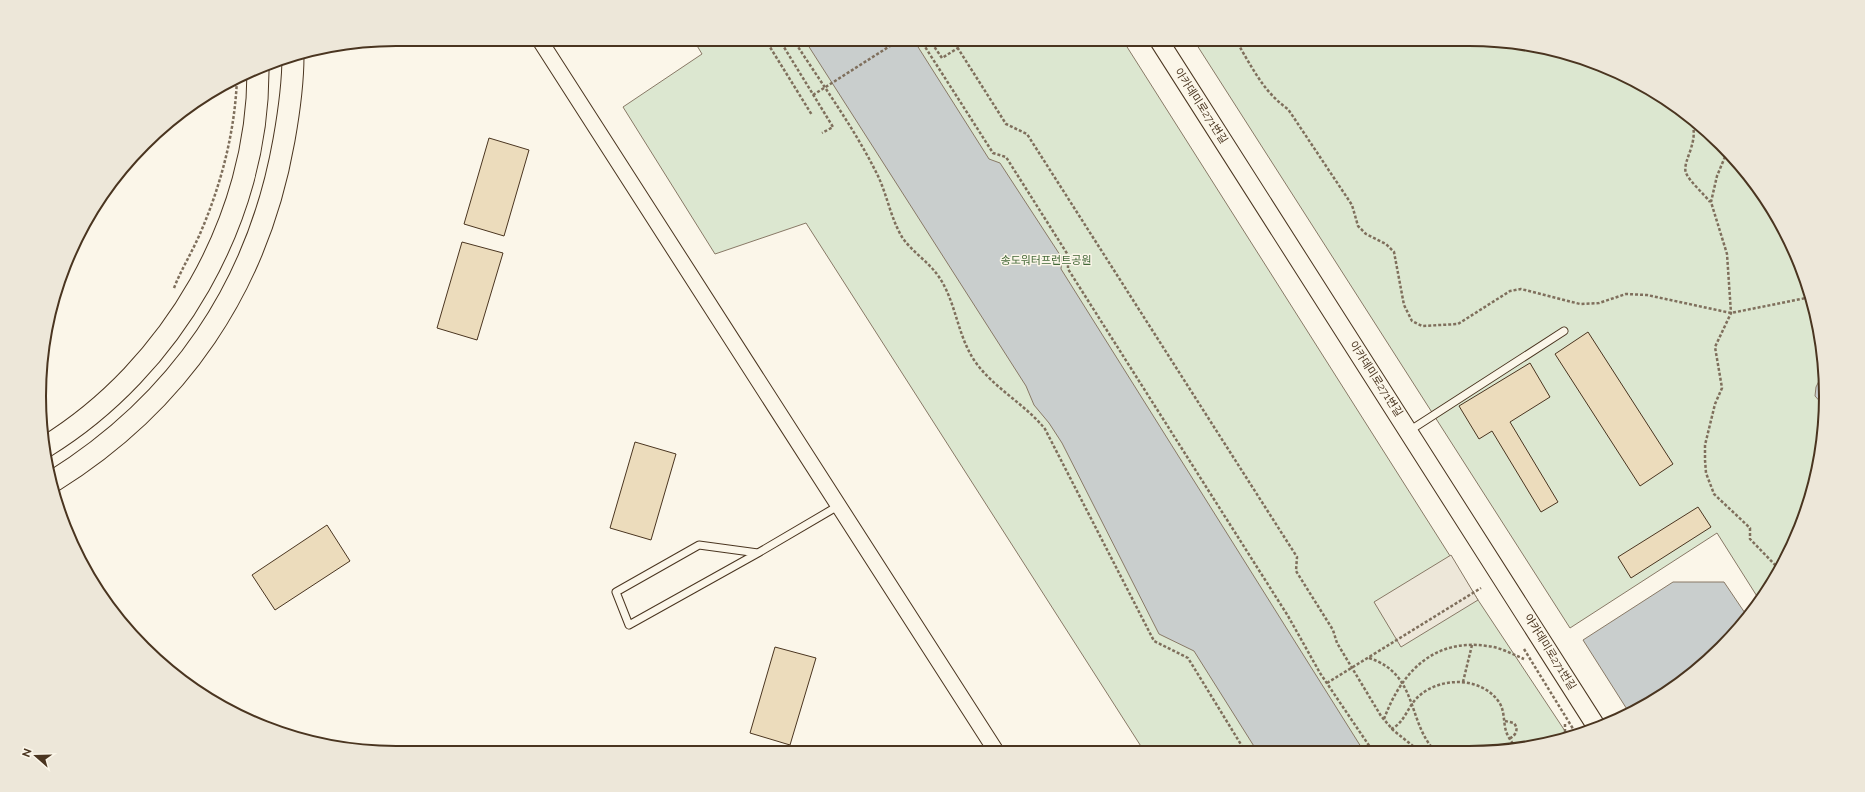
<svg xmlns="http://www.w3.org/2000/svg" width="1865" height="792" font-family="Raleway,'Noto Sans KR',sans-serif">
<style>
.green{fill:#dce7d0;stroke:#887966}
.parking{fill:#ede7d9;stroke:#887966}
.water{fill:#c9cecd;stroke:#887966}
.building{fill:#ecdcbc;stroke:#4a3520}
.lines{fill:none;stroke-linecap:round;stroke-linejoin:round}
.service-casing{stroke:#4a3520;stroke-width:9}
.minor-casing{stroke:#4a3520;stroke-width:17}
.tertiary-casing{stroke:#4a3520;stroke-width:20}
.secondary-casing{stroke:#4a3520;stroke-width:23}
.path{stroke:#7f6f5c;stroke-width:2.5;stroke-dasharray:3 2;stroke-linecap:butt}
.service{stroke:#fbf6e9;stroke-width:7}
.minor{stroke:#fbf6e9;stroke-width:15}
.tertiary{stroke:#fbf6e9;stroke-width:18}
.secondary{stroke:#fbf6e9;stroke-width:21}
.path-bridge{stroke:#7f6f5c;stroke-width:2.5;stroke-dasharray:3 2;stroke-linecap:butt}
.labels{text-anchor:middle;dominant-baseline:central;stroke-width:3;stroke-linejoin:round;paint-order:stroke}
.street-label{font-size:11px;fill:#4a3520;stroke:#fbf6e9}
.park-label{font-size:11px;fill:#436837;stroke:#fbf6e9}
.rim{fill:none;stroke:#4a3520;stroke-width:2}
</style>
<rect width="100%" height="100%" fill="#fbf6e9"/>
<g class="green">
<polygon points="693,39 1122,39 1478,600 1567,734 1516,750 1144,751 806,223 715,254 623,107 702,54"/>
<polygon points="1193,39 1469,39 1584,58 1647,87 1704,127 1752,178 1789,238 1814,303 1825,372 1823,442 1807,511 1766,595 1760,601 1717,533 1570,628"/>
</g>
<polygon class="parking" points="1451,555 1478,600 1401,647 1374,602"/>
<g class="water">
<polygon points="804,39 913,39 989,159 1000,163 1062,258 1061,269 1363,750 1257,751 1194,651 1159,634 1062,443 1049,423 1034,405 1026,386"/>
<polygon points="1825,369 1825,372 1824,406 1815,396 1816,387"/>
<polygon points="1673,582 1724,582 1747,616 1704,665 1630,714 1583,640"/>
</g>
<g class="building">
<polygon points="489,138 529,150 504,236 464,224"/>
<polygon points="462,242 503,253 477,340 437,328"/>
<polygon points="1588,332 1673,464 1640,486 1555,354"/>
<polygon points="1530,363 1550,397 1510,422 1558,502 1541,512 1492,431 1479,439 1459,406"/>
<polygon points="635,442 676,454 651,540 610,528"/>
<polygon points="1698,507 1711,527 1631,578 1618,557"/>
<polygon points="327,525 350,561 275,610 252,575"/>
<polygon points="775,647 816,658 790,745 750,733"/>
</g>
<g class="lines">
<g class="service-casing">
<g id="service">
<polyline points="1409,431 1564,331"/>
<polyline points="758,553 629,625 616,592 699,545 758,553 838,506"/>
</g>
</g>
<g class="minor-casing">
<polyline id="minor" points="539,39 996,751"/>
</g>
<g class="tertiary-casing">
<polyline id="tertiary" points="1158,39 1596,726"/>
</g>
<g class="secondary-casing">
<g id="secondary">
<path d="M45 447C172 369 259 219 258 69"/>
<path d="M52 482C179 403 258 287 284 140 289 112 293 85 293 56"/>
</g>
</g>
<g class="path">
<polyline points="765,39 812,115"/>
<polyline points="779,39 833,127 822,133"/>
<path d="M793 39C821 83 853 126 876 172 887 193 890 217 902 237 912 252 929 262 939 277 956 302 957 334 974 360 993 388 1024 403 1045 429L1154 641 1188 658 1245 751"/>
<polyline points="920,39 993,153 1006,157 1068,255 1068,269 1288,616 1320,673 1372,750"/>
<polyline points="929,39 942,58 958,48"/>
<polyline points="952,39 1006,124 1027,134 1297,557 1296,571 1333,630 1337,643 1381,716 1393,730 1418,750"/>
<polyline points="1137,39 1142,47"/>
<path d="M1235 39C1251 65 1263 92 1288 109L1352 205 1358 226 1366 234 1386 244 1394 252 1404 305 1412 321 1422 326 1458 324 1510 291 1521 289 1580 304 1599 303 1626 294 1647 295 1731 313 1811 297"/>
<path d="M1688 116C1704 137 1681 161 1686 173 1690 182 1704 194 1710 202"/>
<polyline points="1727,152 1717,176 1711,202 1727,254 1731,313 1715,347 1722,388 1715,404 1705,445 1705,460 1706,473 1714,494 1750,528 1750,539 1779,569"/>
<path d="M174 288C181 270 191 254 199 236 221 186 235 132 237 78"/>
<polyline points="1524,649 1575,732"/>
<path d="M1369 658C1418 674 1407 720 1434 750"/>
<polyline points="1463,682 1472,645"/>
<polyline points="1327,683 1481,588"/>
<path d="M1384 719C1401 673 1433 638 1487 646 1500 647 1512 654 1524 659"/>
<path d="M1505 721 1514 723C1519 730 1516 735 1509 739"/>
<polyline points="1565,724 1565,735"/>
<path d="M1391 729C1405 723 1408 705 1419 696 1440 677 1481 676 1499 702 1505 711 1503 721 1506 731 1508 738 1513 743 1517 750"/>
</g>
<use href="#service" class="service"/>
<use href="#minor" class="minor"/>
<use href="#tertiary" class="tertiary"/>
<use href="#secondary" class="secondary"/>
<polyline class="path-bridge" points="813,95 901,39"/>
</g>
<g class="labels">
<g class="street-label">
<text transform="translate(1201 106) rotate(57)">아카데미로271번길</text>
<text transform="translate(1376 379) rotate(57)">아카데미로271번길</text>
<text transform="translate(1550 652) rotate(58)">아카데미로271번길</text>
</g>
<g class="park-label">
<text x="1046" y="260">송도워터프런트공원</text>
</g>
</g>
<path d="M0 0H1865V792H0ZM396 46H1469A350 350 0 0 1 1819 396V396A350 350 0 0 1 1469 746H396A350 350 0 0 1 46 396V396A350 350 0 0 1 396 46Z" fill="#ede7d9" fill-rule="evenodd"/>
<path class="rim" d="M396 46H1469A350 350 0 0 1 1819 396V396A350 350 0 0 1 1469 746H396A350 350 0 0 1 46 396V396A350 350 0 0 1 396 46Z"/>
<g transform="translate(36 756) rotate(290)" stroke="#fbf6e9" stroke-width="3" paint-order="stroke">
<path d="M0-3L7 15L0 10L-7 15Z" fill="#4a3520"/>
<text y="-6" font-size="11" font-weight="bold" text-anchor="middle" fill="#4a3520">N</text>
</g>
</svg>
